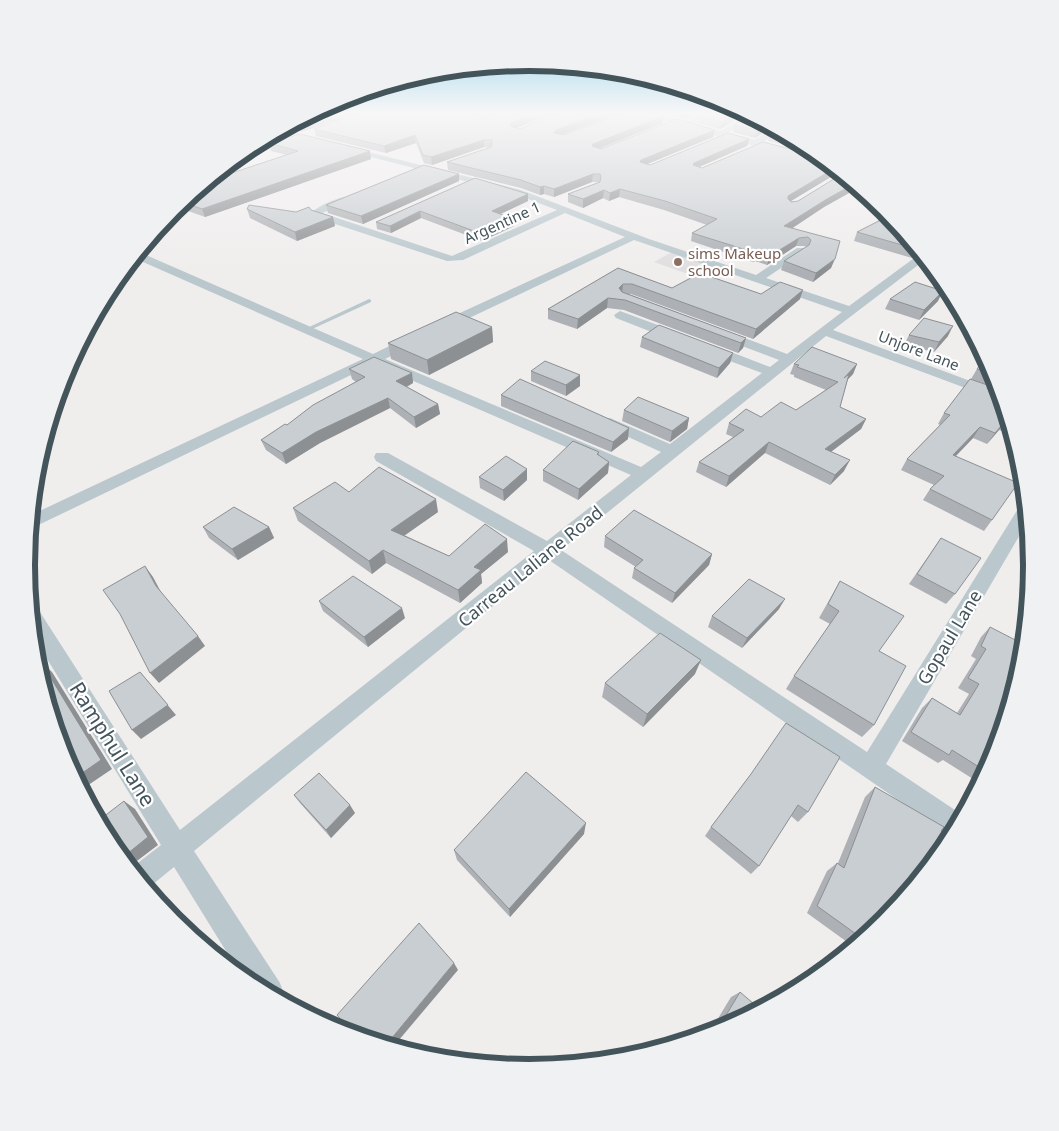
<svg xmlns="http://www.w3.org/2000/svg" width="1059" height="1131" font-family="'Noto Sans',sans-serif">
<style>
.education{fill:#e1dedf}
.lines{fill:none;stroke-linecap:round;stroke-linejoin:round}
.lane{fill:#bac8cd;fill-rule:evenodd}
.street{fill:#bac8cd;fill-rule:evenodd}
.secondary{fill:#b9cad2;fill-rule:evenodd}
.wall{fill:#adb1b5}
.shaded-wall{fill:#8d9093}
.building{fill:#c9ced2;stroke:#8d9093}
.education-dot{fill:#8d6e63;stroke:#fff;stroke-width:2}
.labels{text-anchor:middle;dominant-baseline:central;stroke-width:4.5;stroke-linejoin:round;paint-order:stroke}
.far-street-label{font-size:15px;fill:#44545b;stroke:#fff}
.far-education-label{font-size:15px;fill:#785e54;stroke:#fff;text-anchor:start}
.street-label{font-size:18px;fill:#44545b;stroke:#fff}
.near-street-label{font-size:21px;fill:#44545b;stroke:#fff}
.rim{fill:none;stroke:#44545b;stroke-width:6}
</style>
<rect width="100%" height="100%" fill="#f0eded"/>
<polygon class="education" points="672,252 702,263 685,273 654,262"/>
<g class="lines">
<polygon class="lane" points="369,299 371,300 371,302 310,330 305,329"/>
<g class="street">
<polygon points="701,113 709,113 690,126 683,124"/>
<polygon points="748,114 753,117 723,136 716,134"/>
<polygon points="773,128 779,131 759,145 753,145 753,141"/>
<polygon points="283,129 325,141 321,143 298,138 298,141 234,160 242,153 295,137 277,132"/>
<path d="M344 146 521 190 649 239 756 275 797 248H805L806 250 805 252 766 278 849 306 921 253 926 259 833 330 1000 392 1003 402 826 336 561 550 867 752 1021 504 1027 502 1028 521 886 764 964 816 952 837 549 560 194 851 280 983 284 994 281 1001 250 984 242 977 174 867 147 889 130 869 161 845 33 636 30 607 38 609 180 830 534 551 376 461 374 457 376 453H388L547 541 631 475 374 364 30 529 31 515 363 359 134 258 139 252 373 354 408 337H418L419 340 418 343 385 359 641 467 661 452 600 424 598 421 600 418H610L670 444 762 373 703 351 701 348 703 345H713L770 367 779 360 718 337 716 334 718 331H726L787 354 842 312 634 240 446 329H438L436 326 438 323 625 237 565 213 463 260 447 261 314 217 311 213C319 205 342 195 353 196V200L322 213 452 256 557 210 515 194 344 150Z"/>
<polygon points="808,146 813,150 806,157 800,157 800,153"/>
<polygon points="620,311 682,334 683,337 682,340 672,340 616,318 614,315"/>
</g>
<polygon class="secondary" points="643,113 659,113 724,132 819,155 828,163 825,164 716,136 644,115"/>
</g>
<g class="wall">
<polygon points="313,113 359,113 301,132 285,128"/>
<polygon points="463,113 496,113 484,118 486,119 554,113 517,128 520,129 557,113 620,113 562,135 564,135 663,123 599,149 601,149 713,137 647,164 650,165 749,139 747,146 699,167 702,168 839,172 791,201 798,201 842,174 868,196 855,192 849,193 824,207 792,228 840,241 831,268 813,282 781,270 784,261 806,247 805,246 796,246 767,265 755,261 753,262 691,241 692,233 707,225 664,210 619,197 609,201 603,198 583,208 568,202 568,194 599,182 592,182 554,197 544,194 540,195 521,188 448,170 447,162 490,148 484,147 432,165 424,163 416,143 386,153 316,136 314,129"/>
<polygon points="666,113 697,113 687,119"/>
<polygon points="746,113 720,129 698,123 700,116"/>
<polygon points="750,115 772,127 755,138 733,132 734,125"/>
<polygon points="776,129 807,146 802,149 768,141 770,134"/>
<polygon points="269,143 371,159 205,217 177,207 208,181 287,155 271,151"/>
<polygon points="475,178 528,194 528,201 500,214 514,219 514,226 482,241 421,218 391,233 377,229 376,222"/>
<polygon points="459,181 363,224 328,213 326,205"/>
<polygon points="247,209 296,212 311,210 333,217 335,226 297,241 250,218"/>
<polygon points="887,212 920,252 912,258 854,241 857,232 881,219 884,214"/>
<polygon points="618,268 672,288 761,294 800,299 753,339 631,294 629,294 746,338 743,348 738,353 624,310 607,308 577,329 548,319 548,309"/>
<polygon points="890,299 938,301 919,320 885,309"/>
<polygon points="492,327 493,342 429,375 391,359 388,343"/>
<polygon points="909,335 948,336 934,352 904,345"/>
<polygon points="642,337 733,353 730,363 717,378 640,347"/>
<polygon points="794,364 857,364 853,374 848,379 840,407 866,419 861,429 831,452 844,471 830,485 765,453 726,487 696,472 699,462 733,437 726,434 729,423 796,410 826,390 794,377 794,375 790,374"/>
<polygon points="349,369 412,373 413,383 407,387 438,404 440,414 416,428 390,408 320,443 286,464 266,450 261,440 287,425 356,382 352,379"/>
<polygon points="977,369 995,373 998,384 994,388 999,389 1013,435 999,430 987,444 973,438 956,456 992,520 984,531 923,500 930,489 934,485 901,470 907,459 940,425 938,424 944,413 971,379"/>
<polygon points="531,371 580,386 566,396 531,381"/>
<polygon points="501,395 628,439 611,452 501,406"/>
<polygon points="624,410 689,418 687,429 670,442 622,421"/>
<polygon points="599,452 599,456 609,462 608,473 578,500 543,481 543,470"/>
<polygon points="527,469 527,480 504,501 480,488 479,477"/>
<polygon points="349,492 438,512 404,535 449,556 508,552 481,574 482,583 460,603 386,563 372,574 298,521 293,508"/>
<polygon points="203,527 269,527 274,538 238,560 209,538"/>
<polygon points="605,536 712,554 709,565 672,603 632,578 634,568 636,567 604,547"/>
<polygon points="941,538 955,594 946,604 909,584"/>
<polygon points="840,581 879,651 874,725 862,737 786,689 794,676 830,624 819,618"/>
<polygon points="319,601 405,618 368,647 323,611"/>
<polygon points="779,609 742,648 708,627 712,616"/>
<polygon points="990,627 994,758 981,784 943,760 938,763 902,741 922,708 932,698 957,713 969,694 958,688 976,659 971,656 981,637"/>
<polygon points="695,674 643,727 602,697 605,683"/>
<polygon points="751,774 808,812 798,822 791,816 759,866 751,874 705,836 711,827"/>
<polygon points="875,787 941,831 885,922 854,947 807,913 827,871 837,863 838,863 865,797"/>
<polygon points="294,795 355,813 331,838 300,803"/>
<polygon points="584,834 510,917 457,860 454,850"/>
<polygon points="740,992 722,1031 708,1035 731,997"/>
</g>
<g class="shaded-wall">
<polygon points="336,113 359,113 301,132 299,125"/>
<polygon points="478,113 496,113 478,120 477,116"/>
<polygon points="537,113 554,113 511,130 510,126 511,123"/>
<polygon points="602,113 620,113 555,137 554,133 556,130"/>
<polygon points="688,113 697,113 687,119"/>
<polygon points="737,113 747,114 720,129 722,122"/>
<polygon points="664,116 663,123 592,151 592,146 593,144"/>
<polygon points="767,124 772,127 755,138 757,130"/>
<polygon points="285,130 287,137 256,146 256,144 278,132"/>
<polygon points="715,130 713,137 640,167 640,162 641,160"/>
<polygon points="415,135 416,143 386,153 384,146"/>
<polygon points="749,139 747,146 692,170 691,173 694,163"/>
<polygon points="484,140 484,147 432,165 431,157"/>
<polygon points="803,144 807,146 802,149"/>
<polygon points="370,151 371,159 205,217 202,209"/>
<polygon points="835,168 839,172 786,204 788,196"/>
<polygon points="459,174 459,181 363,224 361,216"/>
<polygon points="593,174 592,182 554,197 554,189"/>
<polygon points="855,184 857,186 855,192 849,193 824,207 782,235 784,226 827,199 852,185"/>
<polygon points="544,186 544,194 540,195 540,187"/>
<polygon points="620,189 619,197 609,201 610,193"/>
<polygon points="604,190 603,198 583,208 583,199"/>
<polygon points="528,194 528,201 492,218 492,211"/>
<polygon points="420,211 421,218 391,233 390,226"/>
<polygon points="333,217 335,226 297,241 295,232"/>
<polygon points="514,219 514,226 482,241 482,234"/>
<polygon points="799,238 796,246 767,265 770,256"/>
<polygon points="917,248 920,252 912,258 916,249"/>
<polygon points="758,252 755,261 753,262 756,253"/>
<polygon points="835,259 831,268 813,282 816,273"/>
<polygon points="623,284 622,294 619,288"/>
<polygon points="803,290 800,299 753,339 756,329"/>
<polygon points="943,291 938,301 919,320 924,310"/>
<polygon points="608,298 607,308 577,329 578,319"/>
<polygon points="953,326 948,336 934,352 939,342"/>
<polygon points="492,327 493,342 429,375 427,360"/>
<polygon points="746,338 743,348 738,353 741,343"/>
<polygon points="733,353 730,363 717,378 719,368"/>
<polygon points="857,364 853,374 839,389 844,378"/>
<polygon points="412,373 413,383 398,391 396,381"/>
<polygon points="580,375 580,386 566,396 566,385"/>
<polygon points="388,398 390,408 320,443 286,464 282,453 316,432"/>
<polygon points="438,404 440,414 416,428 414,417"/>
<polygon points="689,418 687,429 670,442 672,431"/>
<polygon points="866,419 861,429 820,460 825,449"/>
<polygon points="1007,419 999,430 987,444 995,433"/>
<polygon points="980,427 973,438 946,466 953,455"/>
<polygon points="629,428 628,439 611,452 613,442"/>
<polygon points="769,442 765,453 726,487 729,476"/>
<polygon points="850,460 844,471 830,485 835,475"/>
<polygon points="609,462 608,473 578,500 579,489"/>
<polygon points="527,469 527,480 504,501 503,490"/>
<polygon points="436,499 438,512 394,543 391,530"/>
<polygon points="269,527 274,538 238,560 232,549"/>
<polygon points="507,539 508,552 481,574 482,583 460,603 458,590 474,567"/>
<polygon points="383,550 386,563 372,574 369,561"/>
<polygon points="712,554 709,565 672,603 675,593"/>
<polygon points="145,566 153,577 163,596 156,586"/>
<polygon points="785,599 779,609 742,648 747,638"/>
<polygon points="402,608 405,618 368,647 364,637"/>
<polygon points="198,636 205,646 159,683 150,673"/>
<polygon points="701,660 695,674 643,727 647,714"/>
<polygon points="41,662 52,672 112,769 81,790 75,778"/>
<polygon points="140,672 176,715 141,739 132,730"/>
<polygon points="124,801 135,809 158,845 129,867 122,858"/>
<polygon points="350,805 355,813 331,838 326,830"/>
<polygon points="586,823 584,834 510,917 509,909"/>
<polygon points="454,963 458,970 393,1047 386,1045"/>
</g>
<g class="building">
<polygon points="313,113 336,113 299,125 294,124"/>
<polygon points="360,113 460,113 461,114 463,113 479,113 477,116 486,119 500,113 537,113 511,123 510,126 520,129 557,113 602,113 556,130 554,133 564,135 622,113 655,113 664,116 593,144 592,146 601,149 677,119 715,130 641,160 640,162 650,165 728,133 749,139 694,163 693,165 702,168 763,142 821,157 835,168 788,196 788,199 791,202 798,201 842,174 855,184 852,185 827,199 784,226 840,241 835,259 816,273 784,261 809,245 811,240 808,237 799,238 770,256 758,252 756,253 692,233 717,219 665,201 620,189 610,193 604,190 583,199 568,194 600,182 601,176 600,174 593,174 554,189 544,186 540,187 521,180 447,162 491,147 492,140 484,140 431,157 423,155 415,135 384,146 314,129"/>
<polygon points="703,113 737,113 722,122 700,116"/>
<polygon points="750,115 767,124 757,130 734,125"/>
<polygon points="776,129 795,139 770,134"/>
<polygon points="300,134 370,151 202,209 183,202 208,181 298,151 269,143"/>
<polygon points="424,165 459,174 361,216 326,205"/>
<polygon points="475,178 528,194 492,211 514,219 482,234 420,211 390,226 376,222"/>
<polygon points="249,205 296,212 309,207 311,210 333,217 295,232 247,209"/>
<polygon points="887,212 917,248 916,249 857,232 889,216 884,214"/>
<polygon points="618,268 672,288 700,273 761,294 780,282 803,290 756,329 632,284 623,284 619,288 622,292 746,338 741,343 625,300 608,298 578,319 548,309"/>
<polygon points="915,282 943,291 924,310 890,299"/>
<polygon points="456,312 492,327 427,360 388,343"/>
<polygon points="924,318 953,326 939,342 909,335"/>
<polygon points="659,325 733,353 719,368 642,337"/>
<polygon points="812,347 857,364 844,378 849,374 840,407 866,419 825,449 850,460 835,475 769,442 729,476 699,462 744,430 729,423 746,409 761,417 781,402 796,410 838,382 797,367 799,365 794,364"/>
<polygon points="374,357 412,373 396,381 438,404 414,417 388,398 316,432 282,453 261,440 285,424 287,425 313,405 365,377 349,369"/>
<polygon points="986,357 995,373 995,375 977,369"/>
<polygon points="545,361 580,375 566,385 531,371"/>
<polygon points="520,379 629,428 613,442 501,395"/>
<polygon points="970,379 999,389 1009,420 1007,419 995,433 980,427 953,455 1018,483 992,520 930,489 944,476 907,459 950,415 944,413"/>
<polygon points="638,397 689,418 672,431 624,410"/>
<polygon points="573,441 599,452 597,454 609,462 579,489 543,470"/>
<polygon points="506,456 527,469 503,490 479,477"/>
<polygon points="379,467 436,499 391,530 449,556 485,524 507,539 474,567 481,570 458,590 383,550 369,561 293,508 335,482 349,492"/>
<polygon points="234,507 269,527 232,549 203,527"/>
<polygon points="634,510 712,554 675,593 634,568 643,560 605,536"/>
<polygon points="941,538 981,558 955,594 917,574"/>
<polygon points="145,566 156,586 198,636 150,673 120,614 103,590"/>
<polygon points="353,576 402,608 364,637 319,601"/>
<polygon points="749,579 785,599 747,638 712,616"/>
<polygon points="840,581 904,616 879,651 906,666 874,725 794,676 839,611 828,604"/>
<polygon points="990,627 1025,645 1023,664 994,758 987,772 952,750 949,755 911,732 932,698 960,715 979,684 968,678 986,649 981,646"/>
<polygon points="660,633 701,660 647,714 605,683"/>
<polygon points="41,662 101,760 75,778 64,758 36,665"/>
<polygon points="140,672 168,705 132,730 109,691"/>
<polygon points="786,723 840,757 808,812 798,805 759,866 711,827 751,774"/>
<polygon points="526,772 586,823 509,909 454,850"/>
<polygon points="319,773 350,805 326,830 294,795"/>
<polygon points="875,787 944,827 941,831 952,838 948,845 885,922 863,939 817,906 837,863 844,868"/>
<polygon points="124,801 148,837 122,858 111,845 98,821"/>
<polygon points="419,923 454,963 386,1045 355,1036 337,1015"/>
<polygon points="740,992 761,1010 722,1031 716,1032"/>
</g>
<linearGradient id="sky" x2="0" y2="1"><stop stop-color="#7fcaeb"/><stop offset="0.42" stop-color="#f8f7f7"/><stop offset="1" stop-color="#f8f7f7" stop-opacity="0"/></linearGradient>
<rect width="1059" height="271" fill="url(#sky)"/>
<circle class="education-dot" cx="678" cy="262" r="5"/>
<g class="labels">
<g class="far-street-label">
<text transform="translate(502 222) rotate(-24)">Argentine 1</text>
<text transform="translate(919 350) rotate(21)">Unjore Lane</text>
</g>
<g class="far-education-label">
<text x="688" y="253">sims Makeup<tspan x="688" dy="17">school</tspan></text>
</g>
<g class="street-label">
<text transform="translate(530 566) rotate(-39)">Carreau Laliane Road</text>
<text transform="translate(949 637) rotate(-59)">Gopaul Lane</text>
</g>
<g class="near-street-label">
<text transform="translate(113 744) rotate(58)">Ramphul Lane</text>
</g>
</g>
<path d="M0 0H1059V1131H0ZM35 565a494 494 0 1 1 988 0a494 494 0 1 1-988 0Z" fill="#f0f1f2" fill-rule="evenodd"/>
<path class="rim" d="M35 565a494 494 0 1 1 988 0a494 494 0 1 1-988 0Z"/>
</svg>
